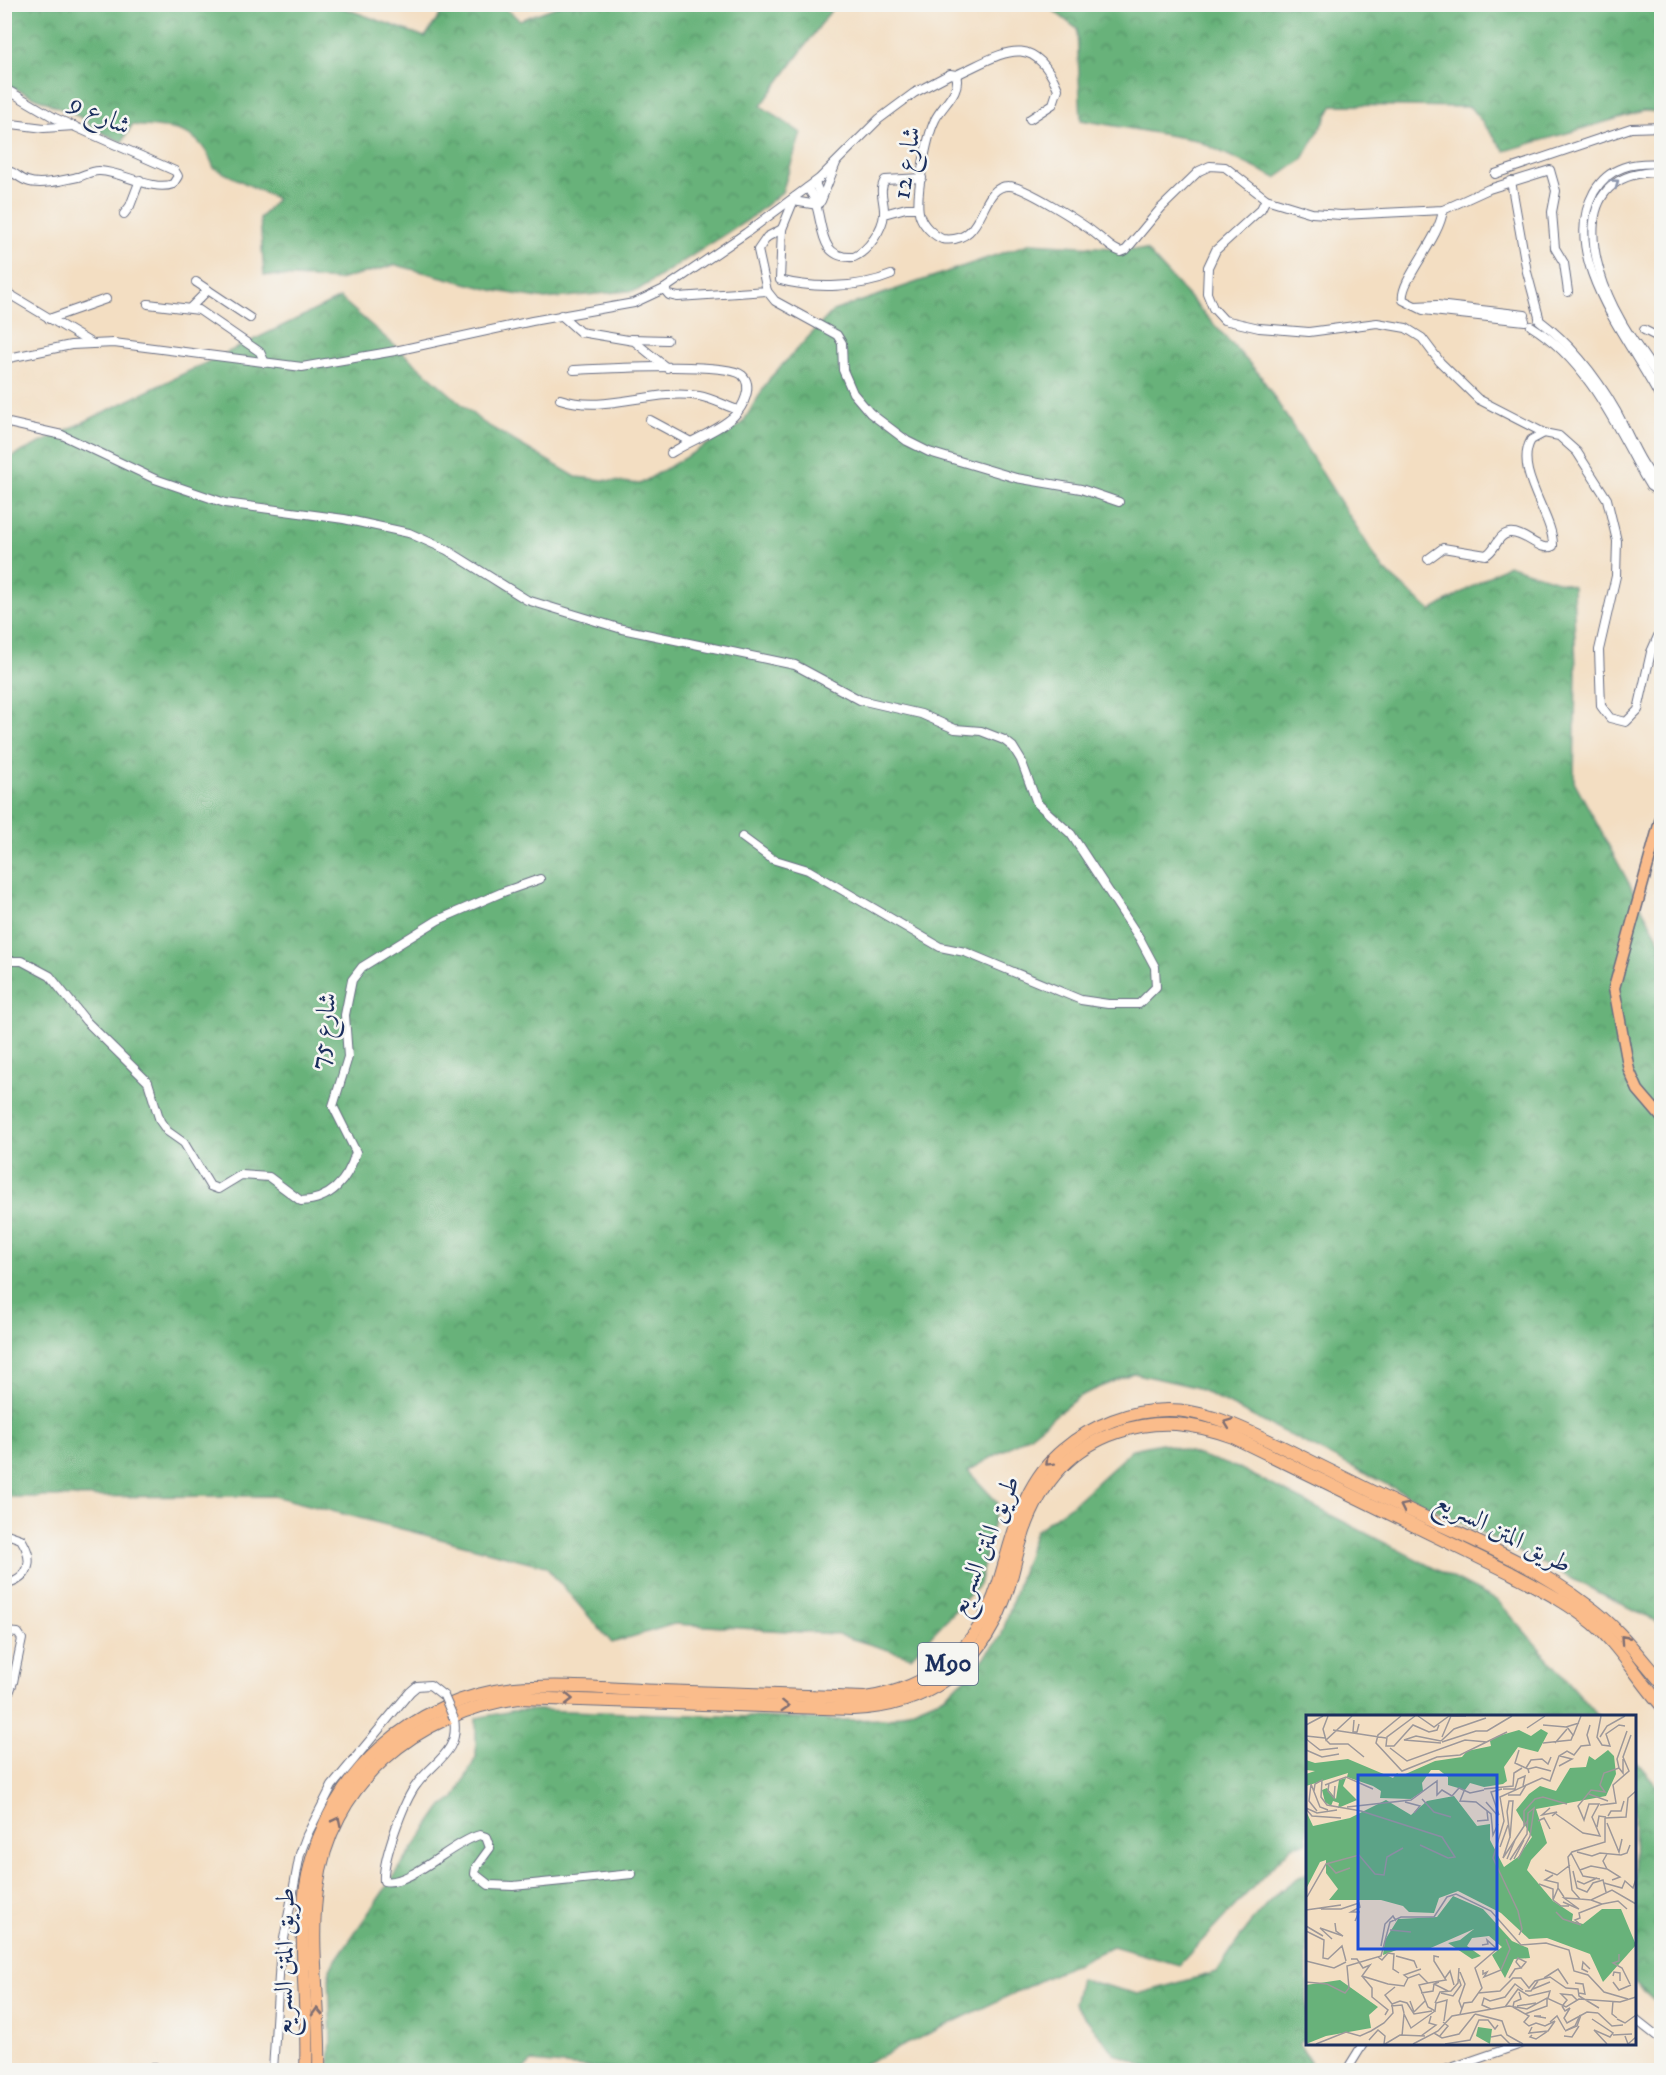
<svg xmlns="http://www.w3.org/2000/svg" width="1666" height="2075" font-family="'IM FELL DW Pica',Amiri,serif">
<style>
.forest{fill:url(#forest-crowns);stroke:#42706c;stroke-width:1.5}
.lines{fill:none;stroke-linecap:round;stroke-linejoin:round}
.minor-casing{stroke:#676c81;stroke-width:10}
.major-casing{stroke:#676c81;stroke-width:13}
.highway-casing{stroke:#676c81;stroke-width:14}
.minor{stroke:#fff;stroke-width:8}
.major{stroke:#fabc8b;stroke-width:10}
.highway{stroke:#fabc8b;stroke-width:12}
.minor-bridge-casing{stroke:#676c81;stroke-width:10;stroke-linecap:butt}
.minor-bridge{stroke:#fff;stroke-width:8}
.oneway{stroke:#8d97ae}
.oneway2{stroke:#7f6e72}
.labels{text-anchor:middle;dominant-baseline:central;stroke-width:5;stroke-linejoin:round;paint-order:stroke}
.shield{fill:#f6f6f2;stroke:#5d6b8a;stroke-width:1.5}
.shield-label{font-size:24px;font-weight:bold;fill:#1b2f5e}
.street-label{font-size:26px;fill:#1b2f5e;stroke:#f6f6f2}
.inset-road{fill:none;stroke:#9d989a;stroke-width:1.5}
.view{fill:#1d4ed8;fill-opacity:0.15;stroke:#1d4ed8;stroke-width:3}
.inset-edge{fill:none;stroke:#1b2f5e;stroke-width:3}
</style>
<defs>
<pattern id="forest-crowns" width="20" height="18" patternUnits="userSpaceOnUse" patternTransform="scale(1.5)"><rect width="20" height="18" fill="#68b27a"/><path d="M2 6a3 3 0 1 1 6 0M12 15a3 3 0 1 1 6 0" fill="none" stroke="#559167"/></pattern>
</defs>
<rect width="100%" height="100%" fill="#f6f6f2"/>
<filter id="ink" filterUnits="userSpaceOnUse"><feTurbulence type="fractalNoise" baseFrequency=".0167" numOctaves="2"/><feDisplacementMap in="SourceGraphic" scale="12" xChannelSelector="R" yChannelSelector="G"/><feConvolveMatrix kernelMatrix="1 2 1 2 8 2 1 2 1" color-interpolation-filters="sRGB"/></filter>
<filter id="wash" filterUnits="userSpaceOnUse"><feTurbulence type="fractalNoise" baseFrequency=".008" numOctaves="4" result="noise"/><feDisplacementMap in="SourceGraphic" scale="24" xChannelSelector="R" yChannelSelector="G"/><feGaussianBlur stdDeviation="1.35" result="paint"/><feColorMatrix in="noise" values="0 0 0 0 0 0 0 0 0 0 0 0 0 0 0 0 0 1.4 0 .05"/><feComposite in="paint" operator="in"/></filter>
<g filter="url(#wash)">
<rect width="100%" height="100%" fill="#f3dec2"/>
<g class="forest">
<path d="M4 5H335L425 37 447 5H501L520 20 561 5H835L761 106 801 133 782 192 748 220 638 290 545 299 496 291 396 265 338 280 264 275 260 218 277 199 214 168C198 125 173 129 132 125L122 142 95 129 82 118 5 84Z"/>
<polygon points="1046,5 1661,5 1661,112 1643,111 1505,151 1470,107 1333,105 1303,159 1276,178 1196,140 1081,120 1077,29"/>
<polygon points="1031,243 1146,250 1260,375 1383,569 1431,611 1508,565 1573,586 1576,670 1574,781 1661,943 1661,1624 1195,1387 1133,1373 1080,1396 1029,1436 968,1471 998,1503 979,1585 911,1657 836,1634 674,1624 612,1643 545,1566 274,1496 5,1497 5,460 340,298 482,422 576,477 640,484 742,424 770,378 833,311"/>
<polygon points="1161,1443 1241,1469 1498,1601 1598,1716 1308,1716 1307,1843 1292,1846 1179,1965 1113,1946 852,2070 617,2070 532,2062 522,2070 328,2070 331,2043 329,1970 441,1808 455,1798 476,1757 476,1718 512,1711 539,1710 843,1720 890,1719 944,1696 974,1671 1001,1637 1035,1531 1074,1503 1133,1449"/>
<polygon points="1634,1759 1661,1790 1661,2006 1635,1983"/>
<path d="M1307 1873V2035L1299 2044 1315 2070H1152L1114 2053 1074 2003 1080 1979 1138 1994 1217 1972C1241 1935 1267 1893 1307 1873Z"/>
</g>
</g>
<g filter="url(#ink)">
<g class="lines">
<g class="minor-casing">
<g id="minor">
<path d="M956 75C1001 55 1032 28 1058 89L1053 104 1030 119"/>
<path d="M4 88 55 118 175 171 178 176 173 184C153 192 123 172 100 171 93 170 85 175 78 177 64 180 40 186 27 181 21 179 16 174 11 172L4 181"/>
<polyline points="4,123 44,128 74,126"/>
<path d="M1662 164C1634 162 1609 166 1594 192 1557 259 1634 344 1662 402"/>
<path d="M1662 172C1568 170 1588 263 1620 319 1632 342 1650 361 1662 385"/>
<polyline points="1495,174 1631,128 1662,127"/>
<polyline points="1511,181 1527,272 1539,317"/>
<path d="M807 188C828 210 811 260 854 257 868 251 883 229 884 214 885 202 878 191 885 180L922 178"/>
<path d="M795 197 782 229 780 280C813 289 860 288 891 275"/>
<polyline points="1266,199 1261,209 1216,250 1208,267 1207,293 1213,308 1224,320 1259,328 1309,332 1377,323 1406,328 1422,338 1440,362 1478,399 1544,433 1559,436 1577,452 1607,499 1617,541 1616,576 1599,650 1601,706 1610,718 1626,722 1638,710 1651,652 1662,627"/>
<polyline points="793,201 818,205 821,197 815,183"/>
<polyline points="821,201 836,163"/>
<path d="M1443 210C1440 239 1399 281 1403 300L1423 310 1525 321"/>
<polyline points="124,214 130,206 140,180"/>
<polyline points="884,214 906,208 918,208"/>
<polyline points="196,282 250,318"/>
<polyline points="664,289 669,295 678,297 767,291 758,250 767,237 782,229"/>
<polyline points="4,291 91,343"/>
<polyline points="767,291 775,301 837,335 842,343 843,370 853,393 870,413 907,441 929,452 1016,478 1081,489 1119,502"/>
<polyline points="148,304 199,310 260,352 265,363"/>
<polyline points="1415,306 1437,305 1525,315"/>
<polyline points="191,307 208,290"/>
<polyline points="561,315 580,332 634,341 667,368"/>
<polyline points="49,319 106,299"/>
<path d="M1539 320C1571 344 1596 376 1616 411 1628 432 1643 473 1662 486"/>
<path d="M1531 326C1586 360 1614 421 1644 476L1650 486 1662 494"/>
<polyline points="1644,330 1662,339"/>
<polyline points="631,339 667,340"/>
<path d="M4 359 71 345 114 343 302 367 395 351 532 321 634 303 664 289 746 233 819 179 879 119 914 93 950 74 956 75C962 92 941 106 935 120 927 136 914 200 920 216 923 225 933 235 942 239 987 246 978 185 1009 186 1024 186 1084 224 1098 236 1106 242 1111 249 1121 252L1126 250 1161 208 1199 171 1210 166 1225 167 1266 199 1312 213 1341 215 1443 210 1489 189 1550 170 1556 191 1552 212 1555 248 1564 263 1568 292"/>
<path d="M574 370C601 369 725 361 742 375 754 386 743 407 734 416 717 432 691 440 671 453"/>
<path d="M560 399C606 414 652 388 699 396 712 398 725 406 738 410"/>
<polyline points="650,420 689,441"/>
<polyline points="4,422 62,435 155,479 225,503 344,519 409,533 447,550 527,600 622,629 795,665 860,700 921,714 955,729 981,731 1004,740 1013,747 1021,760 1037,803 1071,834 1140,939 1155,967 1156,987 1139,1004 1108,1004 1081,1000 965,952 940,947 808,870 772,859 742,837"/>
<path d="M1428 559 1443 548 1486 555C1496 550 1497 535 1509 533 1525 531 1540 553 1553 546 1554 516 1513 471 1531 440L1544 433"/>
<path d="M4 961H22L50 976 86 1021 148 1082 160 1121 167 1131 184 1143 210 1186 218 1189 241 1175 269 1177 301 1201C331 1200 348 1180 356 1152L333 1106 348 1057 345 1015 352 980 362 967 438 920 503 892 540 879"/>
<path d="M4 1533 21 1539C35 1561 30 1579 4 1585"/>
<polyline points="4,1632 18,1633 22,1639 13,1682 4,1707"/>
<path d="M454 1719C460 1752 434 1761 417 1784 404 1800 382 1861 384 1881 409 1887 454 1841 480 1835L486 1837 490 1848 476 1867 475 1874 489 1885 513 1886 632 1874"/>
<polyline points="1634,2018 1662,2040"/>
<polyline points="151,2070 155,2067"/>
<polyline points="273,2070 280,1960 300,1854 307,1835 332,1786 410,1692 417,1686 430,1685 444,1696"/>
<polyline points="1351,2070 1350,2065 1363,2044"/>
<polyline points="1445,2070 1521,2044"/>
</g>
</g>
<g class="major-casing">
<polyline id="major" points="1662,814 1614,988 1629,1070 1638,1090 1662,1118"/>
</g>
<g class="highway-casing">
<g id="highway">
<path d="M306 2070C309 2010 296 1933 308 1875 329 1774 412 1699 515 1688 563 1684 613 1689 661 1691 729 1693 797 1696 865 1698 930 1689 978 1649 998 1585 1014 1535 1021 1484 1064 1449 1092 1425 1131 1410 1168 1410 1209 1410 1245 1430 1280 1446 1321 1466 1360 1486 1401 1506 1464 1537 1531 1562 1587 1605 1617 1626 1638 1655 1662 1683"/>
<path d="M319 2070C321 2010 309 1949 317 1889 329 1783 417 1712 519 1698L853 1709C926 1706 979 1669 1004 1600 1011 1583 1014 1564 1019 1547 1034 1493 1063 1450 1118 1432 1158 1418 1194 1423 1233 1437L1511 1573C1539 1588 1569 1603 1594 1624 1620 1647 1639 1680 1662 1706"/>
</g>
</g>
<use href="#minor" class="minor"/>
<use href="#major" class="major"/>
<use href="#highway" class="highway"/>
<g class="minor-bridge-casing">
<polyline id="minor-bridge" points="444,1696 454,1719"/>
</g>
<use href="#minor-bridge" class="minor-bridge"/>
</g>
<defs><path id="oneway-chevron" d="M-2-3.5L2.5 0L-2 3.5" fill="none" stroke-width="1.6" stroke-linecap="round" stroke-linejoin="round" transform="scale(1.5)"/></defs>
<use class="oneway" href="#oneway-chevron" transform="translate(1615 183) rotate(-36)"/>
<g class="oneway2">
<use href="#oneway-chevron" transform="translate(1228 1423) rotate(-159)"/>
<use href="#oneway-chevron" transform="translate(1049 1462) rotate(135)"/>
<use href="#oneway-chevron" transform="translate(1404 1507) rotate(-154)"/>
<use href="#oneway-chevron" transform="translate(1624 1639) rotate(-132)"/>
<use href="#oneway-chevron" transform="translate(569 1699) rotate(1)"/>
<use href="#oneway-chevron" transform="translate(785 1706) rotate(3)"/>
<use href="#oneway-chevron" transform="translate(337 1821) rotate(-64)"/>
<use href="#oneway-chevron" transform="translate(317 2012) rotate(-92)"/>
</g>
</g>
<g class="labels">
<rect class="shield" x="918" y="1643" width="60" height="42" rx="4.5"/>
<g class="shield-label">
<text x="948" y="1664">M90</text>
</g>
<g class="street-label">
<text transform="translate(100 115) rotate(25)">شارع 9</text>
<text transform="translate(907 163) rotate(-81)">شارع 12</text>
<text transform="translate(324 1031) rotate(-83)">شارع 75</text>
<text transform="translate(1503 1533) rotate(27)">طريق المتن السريع</text>
<text transform="translate(985 1546) rotate(-68)">طريق المتن السريع</text>
<text transform="translate(285 1962) rotate(-89)">طريق المتن السريع</text>
</g>
</g>
<g transform="translate(1306 1715)">
<rect width="330" height="330" fill="#f3dec2"/>
<path d="M235 14 242 18 232 37 212 32 198 52 201 66 197 69 178 72 164 68 159 75 142 70V62L133 55H125L116 68 117 76 105 84 74 83 75 76 67 71 41 62 42 58 0 71V59L9 56 0 55V45L9 48 42 44 87 63 91 58 95 61 129 46 156 42 161 36 185 31 184 26 192 21 213 15 225 21ZM302 35 308 41 310 59 300 81 230 94 241 128 225 145 221 155 247 186 267 199 266 206 277 209 296 194H315L330 230 297 267 284 239 241 223 223 224 195 198 152 176 133 183 128 198 103 197 97 191 75 185H23L32 174 20 158V145L14 147 0 174V96L7 111 44 103 80 85 105 100 121 86 148 81 171 111 184 109V125L198 152 212 142 226 122 210 95 223 79 234 71 250 76 264 53 280 52 283 41 289 45ZM40 63 37 71 51 85 32 93 33 88 27 86 25 91 19 87 16 75 21 73 30 84 33 65ZM147 181 177 194 206 226 222 233 224 243 208 244 199 263 186 240 196 232 183 221 166 223 161 231 175 241 166 244 142 228 154 225 168 214 120 235 96 233 77 240 79 225 92 204 131 202ZM34 265 72 292 63 300 65 313 20 321 0 329V270ZM172 312 186 314 184 329 170 321Z" fill="#68b27a"/>
<path class="inset-road" d="M22 1 17 14 20 25 46 1M95 1 72 20 70 28 96 56 131 42 154 40 201 17M109 1 81 22 80 31H88L107 10 123 17 131 15 133 10M112 1 128 12 143 1H160M295 1 291 22 296 30 304 31 300 19 313 10 319 11M48 5 47 17H51L53 9M0 10 17 1M237 10 260 12 273 8M221 13 239 1M27 15 80 23M0 21 19 23M267 21 275 1M136 22 145 1M294 22 301 11 319 1M0 24 14 35 32 33M20 25 24 29H42L58 42M135 26 110 21 98 25 135 28M135 26 148 14 180 3M136 27 170 16H181L206 1M237 28 265 25 267 20 261 12M249 28 261 14M84 33 101 46 159 25 181 27M0 35 16 42 33 39M213 35 209 48 222 54M253 51 266 44 254 41M220 53 225 45 236 44 242 49 245 42M313 53 317 58V44M223 58 222 54 230 52 245 56M23 68 22 76 28 83 29 71M5 69 14 92 22 95M5 69 3 86 11 96M19 70 40 62 67 74M178 74 207 71 208 58 216 53M197 74H209L212 64 219 61 217 71M8 76 9 69 16 65 15 82 21 90 55 96 136 122 149 142 142 143 114 130M158 76 154 86 170 87 185 99 187 120 192 109M330 76 322 83 320 102 299 103V127L266 137 262 142 266 175 274 184 285 185 306 175 330 189M283 79 302 86M202 80H214L220 70M116 84 128 97 145 102M99 87 114 91 108 98M180 87 192 101M294 90 310 88 307 70 323 56 317 42 325 20M41 92 105 85 131 66V80L136 75 146 81 153 73 164 78 178 75M0 93 11 98 31 95M244 93 236 100 251 97 246 101M0 94 6 101 35 103M201 96 204 122 197 143 222 105M201 97 203 86H207L204 123M250 99 277 118 294 121 286 102 293 89H283L278 105 272 91 285 75 299 77 294 70 298 58 313 53 311 44 321 16M193 100 185 77 196 74M302 101 305 96H315L318 86M171 106 182 105 181 96M232 106 238 103 244 114M301 108 313 137 316 124M218 112V96L229 84 237 82 261 89M291 112 293 101 300 102M194 132 202 110M271 137 286 141 294 138 315 140 321 138 324 130M265 138 277 161 294 164M301 139 297 146 301 154 314 162 306 165M201 144 209 125M208 144 218 125M204 145 221 119 222 98 228 93 224 121 212 144M21 148 30 158 44 153M239 155 251 160 264 150M274 155 285 151 301 154M267 156 271 173 281 177 287 168 297 165 300 177M247 160 239 165 252 168V173M271 166 278 169 291 163M298 168 316 173 319 166 327 173 330 164M233 169 247 174V185L252 173 258 182M1 182 20 149 53 140 69 159 78 160 81 142 97 133M247 185 255 191H263M257 187 273 194 258 183 274 184M296 189 312 186 321 194M15 194H35L53 188 54 192 45 197H53L49 206M0 195 35 190M250 197 257 204 275 210 269 205 274 203 273 198 296 189 285 185M0 211 17 221M84 215 105 217M0 216 18 225 17 243 22 244 36 231 40 246M213 220 216 214 212 196 187 143 198 106 194 82 236 63 244 66 253 41 261 36 268 40 275 31 284 30 281 20 284 10M26 224 14 213 37 221 30 216 29 208M75 231 79 209 87 201 90 206M313 239V246L307 248 316 253 324 269M90 241 108 246 111 253M72 242 76 245 82 238 88 239 87 254 93 258M45 244H51L57 253 64 250 56 261 82 269 98 271 102 263 113 259 122 268 113 270 122 292 129 296 130 288 141 285 138 306M0 246 28 253 40 247M177 255V259L181 257 178 262 195 255 204 234 200 224M154 257 159 269 153 286 156 294M282 257 276 254 277 247 284 254M56 261 66 273V282L82 295 79 300M307 261 308 257 314 258V266M102 263 98 260 115 254M139 263 144 256 148 270M203 263 209 254 215 253 210 247 212 243 220 247 215 253M238 263 252 254 262 269M0 267 21 269 39 278 43 273 41 251 75 241 84 207 95 202H128L141 182 150 179 185 196 215 230 240 228 263 235 268 256 282 260 298 277 322 284M133 267 128 269 142 276M307 267 313 275 325 270M122 268 140 265 128 246V241L133 242M269 268 277 269 279 279 273 278M227 274 244 267M219 276H225L232 266M213 277 215 284 208 287 207 292 223 301 218 307 223 311 230 308 239 311 249 306M115 278 127 276 128 269M135 278 147 281 155 270 153 264M172 278 194 276 207 263H215L223 273 229 266 244 262 260 273 272 274 273 281 293 293M104 286 108 297 119 286M307 286 306 299 311 303M129 288 134 277 145 276 152 268 153 253M86 289 79 280 89 272M257 290 261 285 255 279 266 280 271 285M85 291 96 290 98 298M211 291 230 288M256 291 259 296 264 293 258 303 261 308 281 297 292 298M199 292 212 274 223 281 244 276 242 283M185 294 176 290 178 283 184 286 199 282 209 269 217 275M292 298 306 311 317 310M154 299 158 288 166 287 176 273 169 253 191 234 181 225 182 229 176 230M169 299 196 306 201 320 217 329M219 299 241 291V284M274 300 269 311 259 316 271 311 275 300M235 301H228L240 303M286 304 307 318 304 322 288 315 301 329M311 304 319 308 330 300M244 307 251 301 259 315M226 312 223 318 242 316 249 306M128 318 136 323 153 319 169 299M226 320 224 322 230 324 242 316M307 320 326 319M96 321 98 299 105 313 129 296M115 321 130 310 123 308 125 301M258 321 266 322 273 311M319 321 322 329 330 322M133 322 142 311 137 307M185 322 195 320 204 329H214M63 325 72 315 79 321 78 329M10 329 40 317 54 321 65 316 78 308 87 298 86 289 94 286 101 288 108 299 126 296M79 329 94 320 119 321M107 329 132 316 146 301 203 291 221 294 241 283 260 292 273 284 314 287 330 282M139 329 164 325 173 305H182L189 314 192 310"/>
<path class="view" d="M52 60H191V234H52Z"/>
<rect width="330" height="330" class="inset-edge"/>
</g>
<rect width="1666" height="2075" fill="none" stroke="#f6f6f2" stroke-width="24"/>
</svg>
